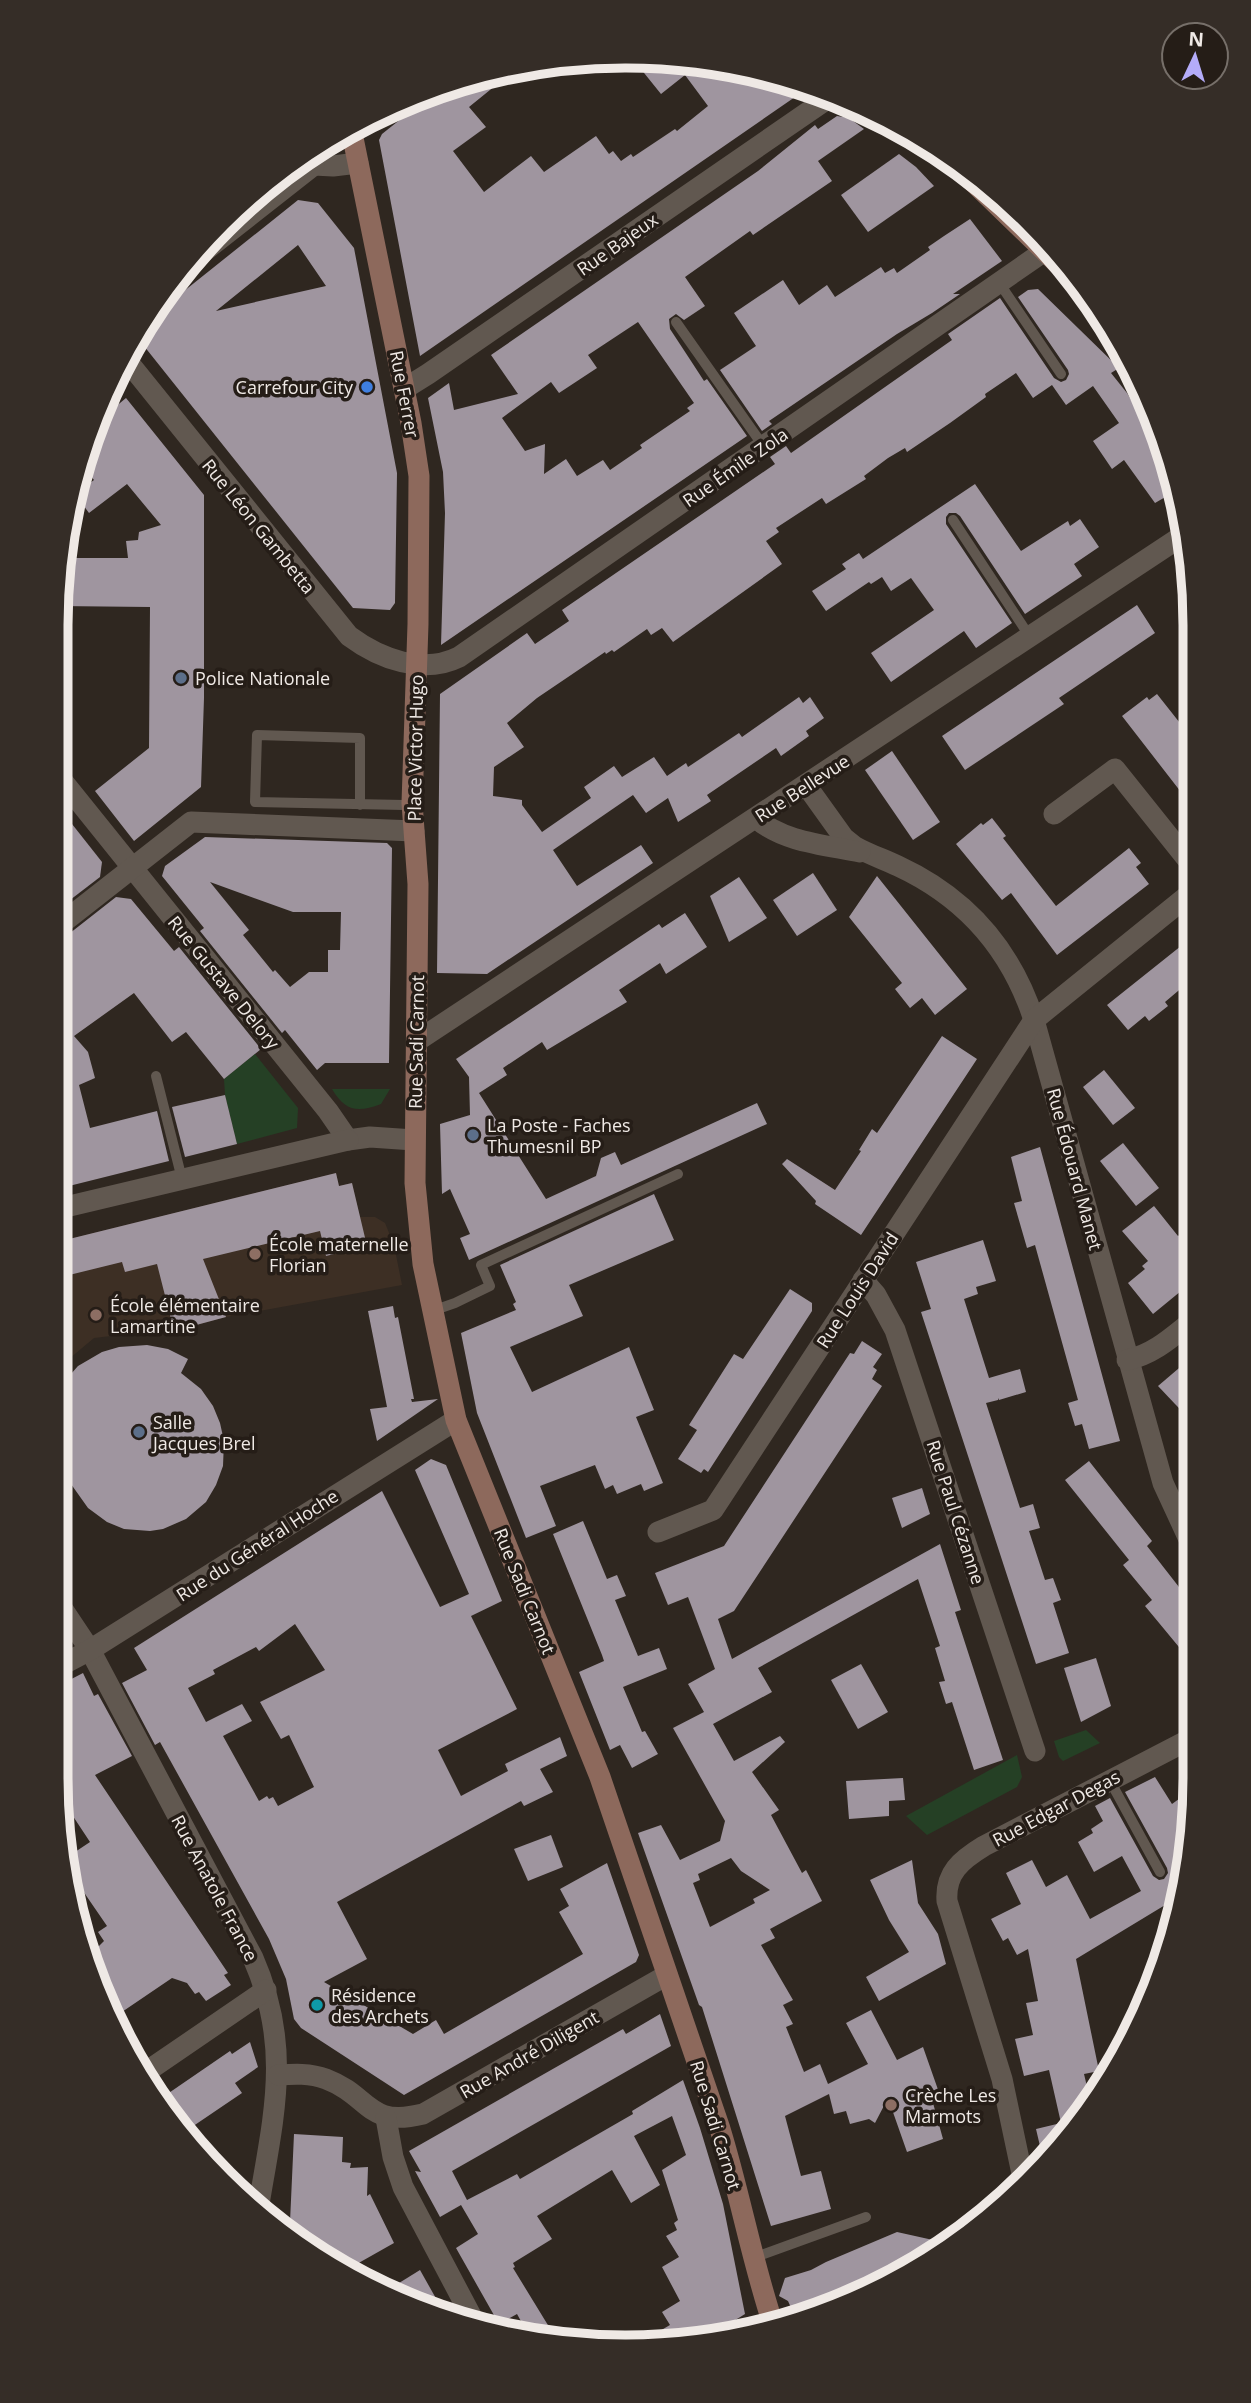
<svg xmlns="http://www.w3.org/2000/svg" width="1251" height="2403" font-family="'Open Sans',sans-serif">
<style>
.built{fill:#3d2f24}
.green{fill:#254025}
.building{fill:#9f959f;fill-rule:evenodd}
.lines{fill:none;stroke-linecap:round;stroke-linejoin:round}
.lane{stroke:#615850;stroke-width:10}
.street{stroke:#615850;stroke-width:21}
.secondary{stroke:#8d695c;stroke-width:21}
.shop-dot{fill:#3f7fe0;stroke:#251d17;stroke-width:2.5}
.service-dot{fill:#5c6f8a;stroke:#251d17;stroke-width:2.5}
.education-dot{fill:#8d6e63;stroke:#251d17;stroke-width:2.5}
.culture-dot{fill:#0f9aa8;stroke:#251d17;stroke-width:2.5}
.labels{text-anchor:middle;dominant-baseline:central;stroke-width:7;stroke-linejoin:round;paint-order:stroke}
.street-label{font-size:18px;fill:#efe9e5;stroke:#251d17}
.poi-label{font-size:18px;fill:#efe9e5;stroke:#251d17;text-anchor:start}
.rim{fill:none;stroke:#efe9e5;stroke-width:9}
</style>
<rect width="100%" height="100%" fill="#2f2720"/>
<polygon class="built" points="336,1173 339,1186 352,1183 360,1217 375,1217 385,1223 394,1245 402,1285 226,1317 189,1327 94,1338 63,1364 64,1368 56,1373 57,1242"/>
<g class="green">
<polygon points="255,1054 298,1108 297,1128 237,1144 225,1095 224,1079"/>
<path d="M332 1089H390L381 1104C357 1113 345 1111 332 1089Z"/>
<polygon points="1086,1730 1100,1743 1063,1761 1059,1757 1054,1741"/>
<polygon points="1017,1755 1022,1777 1017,1787 927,1835 906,1816"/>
</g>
<g class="building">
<polygon points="663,57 773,76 781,78 795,97 420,356 379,140 382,134 441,87 516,69 469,107 486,127 453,151 484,192 531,156 544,172 596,136 609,154 613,151 621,161 631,154 633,157 675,129 677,131 708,106 685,75 661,94 632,58"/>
<path d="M837 116 849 118 864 129 818 161 832 181 753 235 750 231 685 277 705 306 684 320 676 314 669 319 670 329 691 361 704 381 707 379 747 436 441 645 445 513 443 472 428 398 449 383 454 410 518 394 491 355 758 171 815 125 818 129ZM638 322 694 403 687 408 690 411 640 445 642 448 610 470 603 460 577 476 566 459 544 474 545 444 525 451 502 418 551 382 559 393 597 368 588 355Z"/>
<polygon points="899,154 916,167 934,186 868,232 841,195"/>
<path d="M298 200 318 203 354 248 397 473 395 603 390 610 353 608 140 341 141 331 149 319ZM298 245 326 286 216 311Z"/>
<polygon points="970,219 1002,261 953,294 960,294 932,313 897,334 769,421 772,424 762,431 720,370 756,346 734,313 783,280 799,305 827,285 835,297 881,267 885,273 894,268 897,273 930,250 928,247 944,236"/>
<polygon points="1038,289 1119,368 1111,373 1127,393 1164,455 1174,492 1155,503 1124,460 1112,469 1093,441 1119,423 1093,386 1066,405 1052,385 1033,398 1016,373 985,394 986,397 950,423 907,452 905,448 888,458 864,476 866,479 826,504 822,498 776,528 779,532 766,541 782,564 673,642 662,628 651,635 647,629 614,652 612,650 606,654 605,652 537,698 507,723 524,747 494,767 493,796 522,800 522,805 542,832 591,798 584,787 614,766 622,777 654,757 667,776 686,763 688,767 739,733 742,737 799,697 803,703 810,697 824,718 806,731 809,736 781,756 776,748 707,795 711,801 678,822 668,798 646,813 633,795 553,850 577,886 641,845 653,863 487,974 437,973 440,694 527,633 535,644 569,621 562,610 775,464 770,457 786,446 791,453 952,340 948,334 1000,298 1054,378 1061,382 1066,380 1069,374 1068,370 1018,297 1028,290"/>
<polygon points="126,398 204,495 204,698 201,787 134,841 95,791 149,748 150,607 57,606 57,589 62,558 128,558 126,541 138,540 139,532 161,525 127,484 89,513 75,494 94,480 81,464 96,423"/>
<polygon points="975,484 1021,551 1068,521 1070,526 1080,519 1099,547 1074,564 1082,576 1025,614 960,516 956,513 949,513 946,517 946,524 1012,623 976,648 964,631 891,682 871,653 934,610 911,578 891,591 882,577 871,584 869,582 826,611 812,591 846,569 842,564 859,553 863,559"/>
<polygon points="1137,605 1155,633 1059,698 1064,704 965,770 942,736"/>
<polygon points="1157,694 1191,737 1191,805 1122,716 1147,697 1149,700"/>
<polygon points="892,751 940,822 913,840 865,770"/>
<polygon points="57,805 102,862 100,877 57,910"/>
<polygon points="992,818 1006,836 1003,838 1056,906 1129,848 1141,863 1136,867 1149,884 1057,955 1011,893 1002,900 956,844 981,823 983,825"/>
<path d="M205 837 387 843 392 848 389 1063H325L317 1070 285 1030 282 1033 200 931 204 928 162 876 165 866ZM210 882 293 912H341L340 950H328V972H309L290 987 275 970 273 972 243 935 249 930Z"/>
<polygon points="813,873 837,910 797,936 773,900"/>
<polygon points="877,876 967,989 935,1015 922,998 910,1008 895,989 902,983 849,917"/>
<polygon points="739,877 767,918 729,942 710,896"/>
<polygon points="116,897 131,899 174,951 179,947 261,1049 224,1079 186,1032 172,1042 134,993 74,1036 88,1052 95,1078 79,1085 90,1128 157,1111 169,1161 57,1189 57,940 65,937"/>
<polygon points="685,913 707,947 666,974 660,963 619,990 627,1002 547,1050 542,1042 503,1068 507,1075 479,1093 546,1199 596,1176 601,1158 615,1152 621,1165 757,1103 767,1124 469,1260 460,1238 470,1234 450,1189 442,1194 440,1124 470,1115 469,1077 456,1059 659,924 662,928"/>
<polygon points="1191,938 1191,980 1165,1002 1168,1006 1149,1021 1145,1016 1128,1030 1107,1005"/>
<polygon points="942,1036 977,1059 861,1235 815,1204 816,1201 782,1164 787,1159 835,1190 861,1151 859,1150 872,1129 877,1133"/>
<polygon points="1104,1070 1135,1108 1113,1125 1083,1087"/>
<polygon points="225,1095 237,1144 185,1157 172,1107"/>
<polygon points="1123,1143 1159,1188 1136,1206 1100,1161"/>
<polygon points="1040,1147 1120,1441 1089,1449 1082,1424 1075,1426 1068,1403 1078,1400 1035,1245 1027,1248 1014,1203 1022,1201 1011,1157"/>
<polygon points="336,1173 339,1186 352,1183 367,1246 326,1256 320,1231 203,1259 226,1317 174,1331 157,1264 125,1272 122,1262 57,1278 57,1242"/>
<polygon points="654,1194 674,1240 569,1285 583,1316 510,1347 532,1392 629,1347 654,1410 636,1417 663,1483 644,1491 641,1484 617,1494 613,1485 605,1489 595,1465 540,1486 556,1526 526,1538 477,1413 461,1333 516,1310 513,1304 516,1302 500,1265"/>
<polygon points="1154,1206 1178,1236 1192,1225 1192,1282 1153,1314 1128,1283 1145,1269 1142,1266 1148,1261 1122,1231"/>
<polygon points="983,1240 996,1281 976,1287 978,1294 964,1299 989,1378 1020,1369 1026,1392 999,1400 998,1398 998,1400 986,1403 1020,1508 1033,1504 1040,1528 1029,1531 1045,1580 1053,1578 1061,1600 1053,1603 1069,1653 1036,1664 921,1312 931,1309 916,1262"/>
<polygon points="790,1289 812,1303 812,1311 708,1472 704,1469 701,1473 678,1459 697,1430 689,1425 734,1354 743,1359"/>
<polygon points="393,1306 395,1318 398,1317 414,1399 411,1399 412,1402 438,1399 377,1441 370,1409 387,1407 368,1311"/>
<path d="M862 1341 882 1354 873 1367 877 1370 872 1379 882 1386 734 1611 718 1619 732 1659 940 1544 961 1610 955 1612 1003 1760 974 1770 952 1702 946 1704 939 1682 945 1681 935 1648 940 1646 918 1579 758 1668 772 1692 713 1724 734 1761 780 1736 785 1742 752 1772 779 1810 771 1815 802 1873 806 1870 822 1901 770 1929 775 1938 761 1945 793 2000 783 2005 793 2024 786 2027 804 2072 820 2064 828 2084 868 2064 846 2023 871 2010 897 2060 923 2047 942 2101 933 2103 943 2139 907 2152 888 2098 875 2123 869 2119 850 2124 846 2111 834 2114 829 2094 785 2116 801 2176 821 2171 831 2209 771 2226 702 2007 699 2005 638 1833 661 1825 680 1860 720 1841 725 1821 673 1728 704 1712 688 1684 715 1669 688 1597 668 1605 655 1573 724 1546 850 1353 854 1354ZM731 1858 741 1871 770 1890 753 1899 755 1903 710 1927 693 1883 700 1880 698 1874Z"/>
<polygon points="147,1345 168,1349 188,1359 181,1373 201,1389 213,1406 220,1423 224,1441 223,1466 216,1485 206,1502 186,1519 163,1529 150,1531 124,1529 107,1522 88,1508 66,1477 56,1444 56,1391 78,1366 102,1352 119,1347"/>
<polygon points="1192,1357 1193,1390 1193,1423 1158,1386"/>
<path d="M431 1459 446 1465 502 1601 471 1616 517 1709 438 1750 461 1796 508 1771 505 1764 560 1737 567 1756 540 1769 553 1792 524 1806 521 1801 337 1902 367 1959 324 1982 413 2034 436 2020 444 2034 583 1954 559 1912 569 1906 560 1889 607 1863 639 1955 636 1962 404 2095 301 2028 294 2019 286 1979 269 1939 160 1742 155 1745 122 1683 147 1670 134 1648 382 1491 440 1607 469 1594 415 1470ZM295 1624 325 1670 260 1702 281 1739 289 1735 314 1787 278 1806 273 1797 269 1799 267 1796 259 1801 223 1736 252 1721 242 1704 206 1722 188 1688 215 1674 213 1670 256 1647 259 1651Z"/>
<polygon points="1089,1461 1152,1541 1147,1546 1193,1605 1193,1664 1145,1606 1152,1600 1123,1565 1129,1560 1065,1480"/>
<polygon points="922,1488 930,1514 902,1528 892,1498"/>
<polygon points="583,1521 607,1579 617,1575 626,1596 615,1600 638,1656 659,1648 667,1669 623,1687 642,1732 645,1731 658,1754 632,1768 620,1745 610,1750 579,1672 604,1661 602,1655 553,1534"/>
<polygon points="1096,1658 1111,1706 1081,1722 1064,1668"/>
<polygon points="861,1664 888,1712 858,1729 831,1680"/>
<polygon points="83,1673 94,1696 98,1694 132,1756 95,1775 228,1973 224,1975 231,1985 206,2001 199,1992 195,1994 187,1983 172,1978 116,2016 86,1961 86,1959 104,1941 98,1932 107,1926 72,1875 69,1856 90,1842 59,1795 56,1777 56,1687"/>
<polygon points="1155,1777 1172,1804 1194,1788 1194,1814 1180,1896 1076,1959 1099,2071 1084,2074 1089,2095 1043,2159 1036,2129 1061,2123 1049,2070 1024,2076 1015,2039 1033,2035 1026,2003 1038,2001 1028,1949 1017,1955 1008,1938 1003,1941 991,1919 1021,1904 1006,1873 1032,1860 1046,1887 1067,1875 1090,1919 1141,1891 1122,1856 1094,1872 1078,1842 1093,1833 1091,1829 1103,1821 1095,1806 1110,1798 1153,1876 1159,1880 1164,1879 1168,1873 1167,1868 1125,1792"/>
<polygon points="903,1778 905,1800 889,1801 889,1816 849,1819 846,1781"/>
<polygon points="551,1835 563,1867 528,1881 514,1849"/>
<polygon points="912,1860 918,1903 938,1934 946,1964 879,2001 866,1977 909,1952 889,1920 870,1880"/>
<polygon points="660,2014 671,2046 452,2171 467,2200 517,2174 520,2179 633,2114 632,2111 683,2080 700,2128 723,2204 745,2314 705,2339 663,2346 639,2343 670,2325 662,2312 680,2301 662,2267 679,2257 666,2236 677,2230 674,2223 678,2220 662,2170 686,2155 672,2116 634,2136 660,2185 631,2203 612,2170 537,2216 552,2239 513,2263 515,2267 513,2268 554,2335 527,2332 517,2314 499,2324 456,2248 478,2234 461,2205 440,2217 415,2171 421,2172 409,2151 623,2029 626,2034"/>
<polygon points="250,2042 258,2067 235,2083 242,2093 183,2133 174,2124 160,2099 230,2051 232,2054"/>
<polygon points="294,2134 343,2137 342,2162 351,2163 350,2168 368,2167 367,2196 370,2194 394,2243 348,2269 309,2251 282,2226 290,2222"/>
<polygon points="897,2232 942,2242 877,2288 796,2319 788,2301 779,2296 785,2278 811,2270 826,2262"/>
<polygon points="420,2270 429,2286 443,2311 391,2288"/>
</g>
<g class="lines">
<g class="lane">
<polyline points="1000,284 1061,374"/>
<polyline points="676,322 764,447"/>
<polyline points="953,520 1030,637"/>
<polyline points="360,805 360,738 257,735 255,802 404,805 412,803"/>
<polyline points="156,1076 182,1179"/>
<polyline points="432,1311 455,1303 490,1286 481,1265 678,1174"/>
<polyline points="1109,1779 1160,1872"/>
<polyline points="753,2258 866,2217"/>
</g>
<g class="street">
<polyline points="351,128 365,121"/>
<polyline points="307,157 314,165 333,166 358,163"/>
<polyline points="188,264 314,165"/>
<path d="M125 358 349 636C380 659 423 675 459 657L1046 250"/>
<polyline points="404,389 428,374 830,97"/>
<polyline points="57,774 328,1111 348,1140 370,1137 414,1140"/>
<path d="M806 785 844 838 854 846C868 854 883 859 898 866 967 898 1011 949 1034 1020L1163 1483 1193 1548"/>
<polyline points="1054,814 1115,769 1191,864"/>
<path d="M756 818C782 842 826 845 860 852"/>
<polyline points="57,927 191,822 414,831"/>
<polyline points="417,1041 1185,534"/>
<polyline points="57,1209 348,1140"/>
<polyline points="863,1280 876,1295 895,1330 1035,1751"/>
<path d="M1127 1360C1154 1354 1172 1337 1192 1321"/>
<polyline points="658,1532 713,1510 1034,1020 1191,893"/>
<path d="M56 1599 90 1650 253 1958C292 2046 274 2114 259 2204"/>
<polyline points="56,1668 90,1650 456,1420"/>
<polyline points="146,2072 266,1990"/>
<path d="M278 2075C294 2074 310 2073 326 2079 371 2096 366 2128 423 2114L667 1975"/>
<polyline points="386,2118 393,2157 403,2187 477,2327"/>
<path d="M1024 2183 1002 2079 947 1901C945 1873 961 1860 984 1846L1194 1737"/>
</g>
<g class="secondary">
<path d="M351 128 411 423 419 476 418 624 412 803 418 884 415 1183 423 1264 456 1420 600 1777 720 2129C740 2194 752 2262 774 2327"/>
<polyline points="963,172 1083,288"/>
</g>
</g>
<circle class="shop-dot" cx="367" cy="387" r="7"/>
<g class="service-dot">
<circle cx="181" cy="678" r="7"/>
<circle cx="473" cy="1135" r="7"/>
<circle cx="139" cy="1432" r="7"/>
</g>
<g class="education-dot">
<circle cx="255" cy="1254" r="7"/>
<circle cx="96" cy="1315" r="7"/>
<circle cx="891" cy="2105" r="7"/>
</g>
<circle class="culture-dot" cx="317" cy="2005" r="7"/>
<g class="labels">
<g class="street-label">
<text transform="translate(617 244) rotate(-35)">Rue Bajeux</text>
<text transform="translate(405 394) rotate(79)">Rue Ferrer</text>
<text transform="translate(735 467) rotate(-35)">Rue Émile Zola</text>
<text transform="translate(259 526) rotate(51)">Rue Léon Gambetta</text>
<text transform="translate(415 748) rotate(-89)">Place Victor Hugo</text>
<text transform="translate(802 788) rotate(-33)">Rue Bellevue</text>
<text transform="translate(224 982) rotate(51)">Rue Gustave Delory</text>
<text transform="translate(416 1042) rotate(-89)">Rue Sadi Carnot</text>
<text transform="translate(1075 1169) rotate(75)">Rue Édouard Manet</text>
<text transform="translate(857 1290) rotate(-57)">Rue Louis David</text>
<text transform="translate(956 1512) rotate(72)">Rue Paul Cézanne</text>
<text transform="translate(257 1545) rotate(-33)">Rue du Général Hoche</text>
<text transform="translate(525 1591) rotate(68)">Rue Sadi Carnot</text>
<text transform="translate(1056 1808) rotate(-28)">Rue Edgar Degas</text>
<text transform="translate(215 1888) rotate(62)">Rue Anatole France</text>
<text transform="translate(529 2054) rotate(-30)">Rue André Diligent</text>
<text transform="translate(716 2125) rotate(73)">Rue Sadi Carnot</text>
</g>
<g class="poi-label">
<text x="353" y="387" text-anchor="end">Carrefour City</text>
<text x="195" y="678">Police Nationale</text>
<text x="487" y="1125">La Poste - Faches<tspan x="487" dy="21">Thumesnil BP</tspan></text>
<text x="269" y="1244">École maternelle<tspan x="269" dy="21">Florian</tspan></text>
<text x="110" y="1305">École élémentaire<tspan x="110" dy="21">Lamartine</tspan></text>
<text x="153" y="1422">Salle<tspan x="153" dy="21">Jacques Brel</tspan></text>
<text x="331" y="1995">Résidence<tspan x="331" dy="21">des Archets</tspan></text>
<text x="905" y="2095">Crèche Les<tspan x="905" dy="21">Marmots</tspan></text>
</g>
</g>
<path d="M0 0H1251V2403H0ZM625 68H626A557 557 0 0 1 1183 625V1778A557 557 0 0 1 626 2335H625A557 557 0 0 1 68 1778V625A557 557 0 0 1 625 68Z" fill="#352d27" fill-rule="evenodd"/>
<path class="rim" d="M625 68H626A557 557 0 0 1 1183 625V1778A557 557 0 0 1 626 2335H625A557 557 0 0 1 68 1778V625A557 557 0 0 1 625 68Z"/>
<g transform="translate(1195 56) rotate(4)"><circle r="33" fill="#251d17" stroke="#766f69" stroke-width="2"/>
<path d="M0-5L12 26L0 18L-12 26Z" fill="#b4acf9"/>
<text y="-10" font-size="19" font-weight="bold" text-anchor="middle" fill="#efe9e5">N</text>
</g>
</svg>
